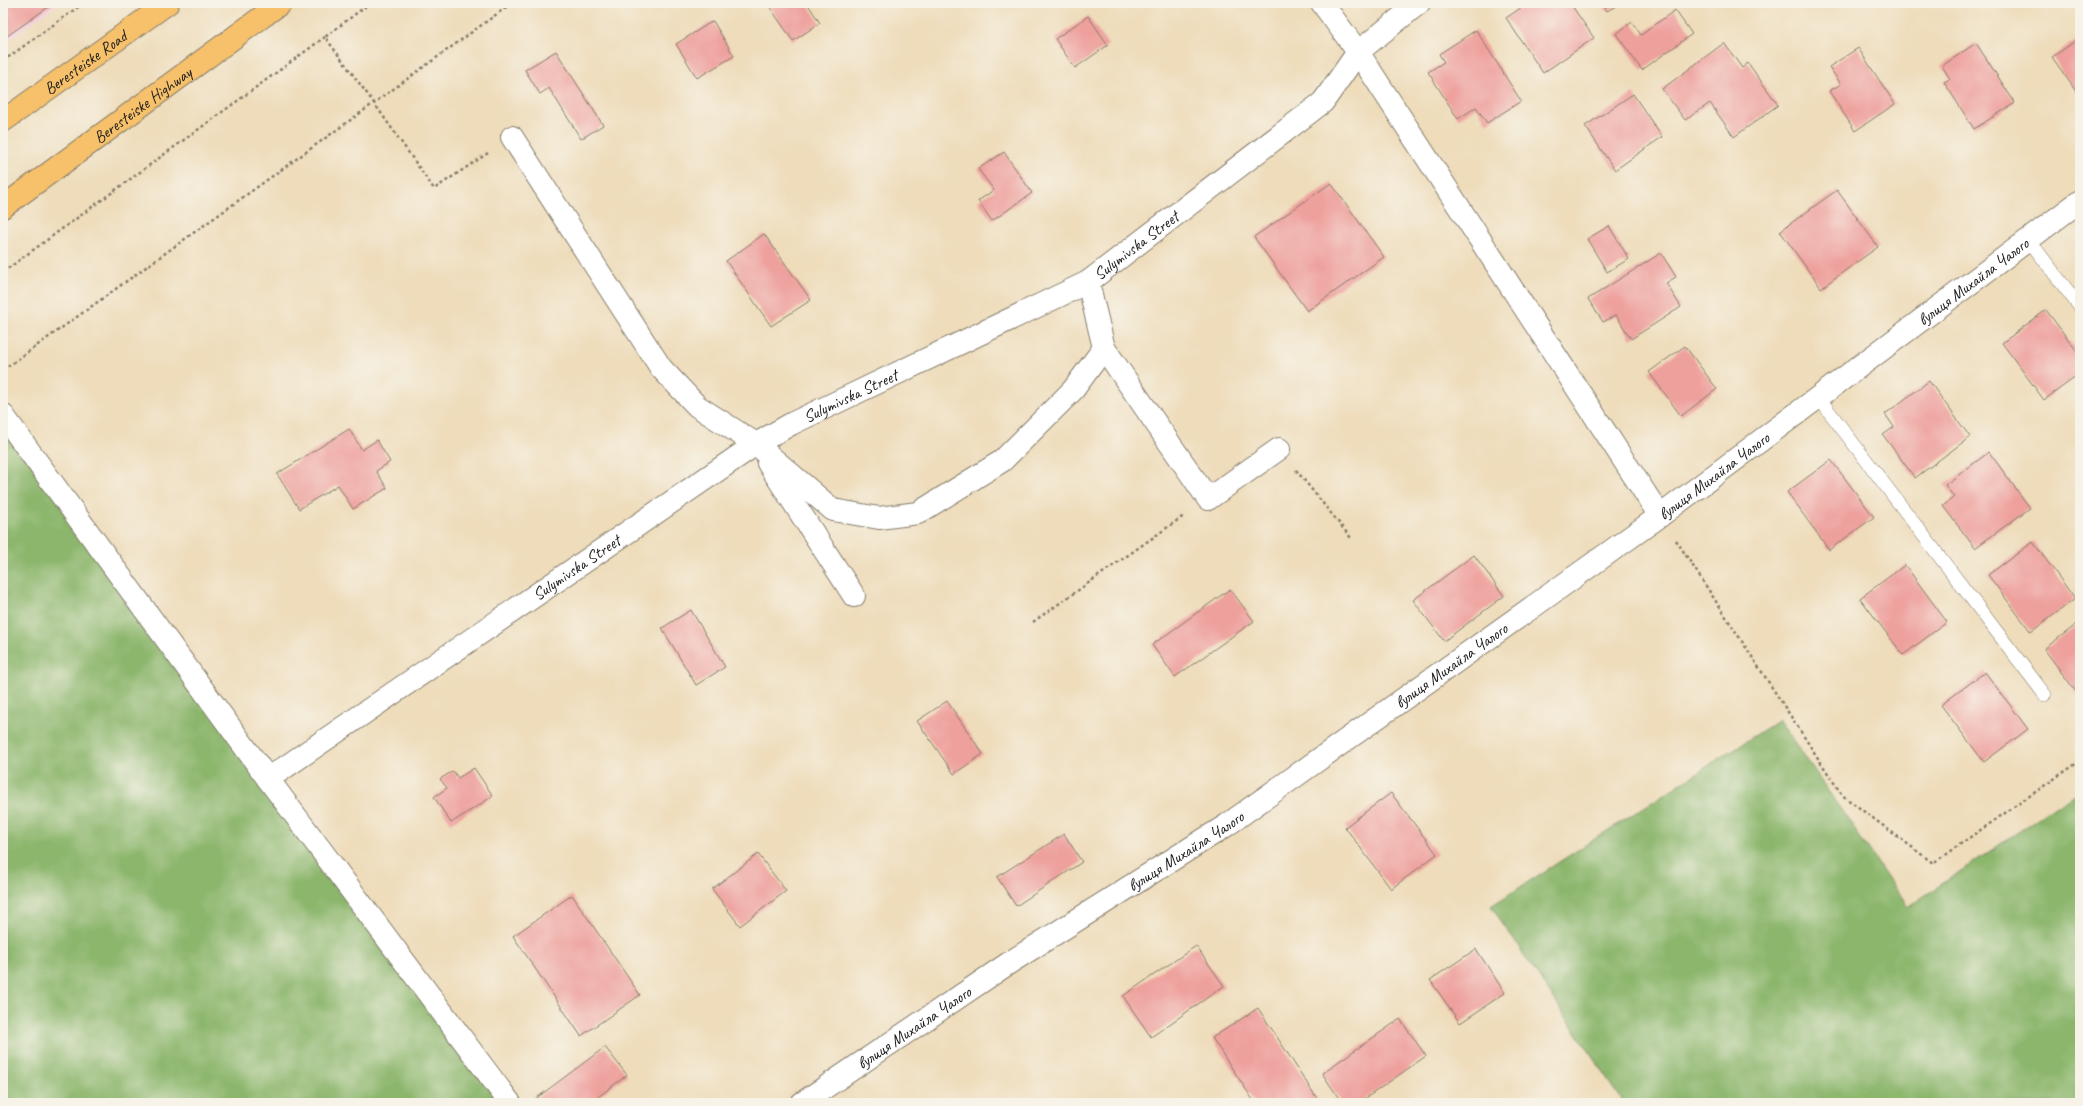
<svg xmlns="http://www.w3.org/2000/svg" width="2083" height="1106" font-family="Caveat,sans-serif">
<style>
.built{fill:#f3cfdf}
.forest{fill:#8bb66c;stroke:#546944}
.building{fill:#eea09d}
.lines{fill:none;stroke-linecap:round;stroke-linejoin:round}
.lane-casing{stroke:#857c6b;stroke-width:14}
.street-casing{stroke:#857c6b;stroke-width:24}
.highway-casing{stroke:#857c6b;stroke-width:24}
.path{stroke:#857c6b;stroke-width:2.5;stroke-dasharray:3 3;stroke-linecap:butt}
.lane{stroke:#fff;stroke-width:13}
.street{stroke:#fff;stroke-width:22}
.highway{stroke:#f6c16b;stroke-width:22}
.labels{text-anchor:middle;dominant-baseline:central;stroke-width:3.5;stroke-linejoin:round;paint-order:stroke}
.street-label{font-size:17px;fill:#1c1c1c;stroke:#f7f3e8}
</style>
<rect width="100%" height="100%" fill="#f7f3e8"/>
<filter id="ink" filterUnits="userSpaceOnUse"><feTurbulence type="fractalNoise" baseFrequency=".025" numOctaves="2"/><feDisplacementMap in="SourceGraphic" scale="8" xChannelSelector="R" yChannelSelector="G"/><feConvolveMatrix kernelMatrix="1 2 1 2 8 2 1 2 1" color-interpolation-filters="sRGB"/></filter>
<filter id="wash" filterUnits="userSpaceOnUse"><feTurbulence type="fractalNoise" baseFrequency=".012" numOctaves="4" result="noise"/><feDisplacementMap in="SourceGraphic" scale="16" xChannelSelector="R" yChannelSelector="G"/><feGaussianBlur stdDeviation="0.9" result="paint"/><feColorMatrix in="noise" values="0 0 0 0 0 0 0 0 0 0 0 0 0 0 0 0 0 1.4 0 .05"/><feComposite in="paint" operator="in"/></filter>
<g filter="url(#wash)">
<rect width="100%" height="100%" fill="#eedcba"/>
<polygon class="built" points="3,3 58,3 3,44"/>
<g class="forest">
<polygon points="3,415 512,1103 3,1103"/>
<polygon points="1779,720 1908,907 2080,790 2080,1103 1624,1103 1491,906"/>
</g>
<g id="blocks">
<g class="building">
<polygon points="3,3 54,3 3,39"/>
<polygon points="767,3 807,3 820,23 793,41"/>
<polygon points="1528,3 1570,3 1594,38 1543,73 1506,18"/>
<polygon points="1602,3 1621,3 1607,11"/>
<polygon points="1675,10 1692,34 1642,70 1616,34 1632,22 1641,35"/>
<polygon points="1088,16 1108,45 1075,68 1055,39"/>
<polygon points="713,21 734,56 697,78 676,44"/>
<polygon points="1476,30 1521,101 1487,123 1476,107 1458,119 1428,72 1444,62 1439,54"/>
<polygon points="2077,40 2080,44 2080,97 2052,57"/>
<polygon points="1724,43 1742,68 1748,63 1778,105 1734,137 1710,103 1685,120 1662,89"/>
<polygon points="1976,43 2015,103 1974,129 1944,82 1950,79 1942,66"/>
<polygon points="1858,48 1895,104 1855,131 1829,91 1841,84 1829,67"/>
<polygon points="556,51 603,125 581,139 549,88 540,94 525,70"/>
<polygon points="1633,94 1662,137 1615,170 1585,126"/>
<polygon points="1004,152 1032,193 992,221 978,201 994,190 978,169"/>
<polygon points="1331,183 1384,257 1307,311 1254,237"/>
<polygon points="1837,190 1878,247 1821,288 1780,231"/>
<polygon points="1609,226 1629,259 1607,272 1587,239"/>
<polygon points="764,234 811,300 771,326 726,261"/>
<polygon points="1661,253 1676,277 1666,283 1681,307 1631,339 1616,315 1603,322 1588,299"/>
<polygon points="2046,310 2080,355 2080,374 2044,400 2002,343"/>
<polygon points="1685,346 1717,389 1681,416 1649,372"/>
<polygon points="1929,381 1970,437 1915,478 1883,435 1894,427 1885,414"/>
<polygon points="349,429 362,450 377,440 390,462 376,471 387,488 353,509 338,485 299,509 277,474"/>
<polygon points="1989,452 2030,508 1975,548 1943,506 1954,497 1945,485"/>
<polygon points="1831,460 1874,517 1829,550 1787,492"/>
<polygon points="2033,542 2075,599 2031,632 1988,575"/>
<polygon points="1474,555 1504,596 1444,641 1413,600"/>
<polygon points="1905,565 1947,622 1903,655 1860,598"/>
<polygon points="1230,589 1254,621 1175,677 1152,645"/>
<polygon points="691,610 725,667 696,685 662,628"/>
<polygon points="2080,622 2080,697 2044,649"/>
<polygon points="1985,672 2028,729 1984,762 1941,705"/>
<polygon points="947,701 983,754 954,774 917,721"/>
<polygon points="474,768 493,796 451,823 434,797 447,788 440,779 453,771 458,778"/>
<polygon points="1391,793 1437,854 1391,889 1345,827"/>
<polygon points="1064,834 1082,862 1016,906 997,877"/>
<polygon points="758,854 786,891 740,926 712,889"/>
<polygon points="572,895 640,995 581,1036 513,936"/>
<polygon points="1196,946 1224,986 1151,1037 1123,996"/>
<polygon points="1476,949 1505,993 1460,1023 1430,980"/>
<polygon points="1258,1008 1320,1103 1255,1103 1212,1038"/>
<polygon points="1400,1019 1426,1056 1359,1103 1342,1103 1322,1073"/>
<polygon points="605,1047 627,1075 590,1103 530,1103"/>
</g>
</g>
</g>
<g filter="url(#ink)">
<use href="#blocks" fill-opacity="0" stroke="#857c6b" stroke-width="1"/>
<g class="lines">
<g class="lane-casing">
<g id="lane">
<polyline points="2028,239 2080,307"/>
<polyline points="1818,397 2045,695"/>
</g>
</g>
<g class="street-casing">
<g id="street">
<polyline points="1322,3 1358,52 1660,516"/>
<polyline points="512,137 661,368 697,406 756,444 833,510 879,518 918,513 1002,461 1073,390 1104,348"/>
<polyline points="1088,282 1104,348 1208,499 1279,449"/>
<polyline points="3,415 268,779 510,1103"/>
<polyline points="768,463 854,596"/>
<path id="s1" d="M268 779 756 444 791 424 1088 282 1323 102 1358 52 1419 3"/>
<path id="s2" d="M802 1103 1009 963 1227 825 1660 516 2080 201"/>
</g>
</g>
<g class="highway-casing">
<g id="highway">
<path id="s3" d="M3 121 168 3"/>
<path id="s4" d="M3 207 281 3"/>
</g>
</g>
<g class="path">
<polyline points="3,61 84,3"/>
<polyline points="488,153 434,189 374,103 512,3"/>
<polyline points="3,272 325,37"/>
<polyline points="3,370 374,103 325,37 370,3"/>
<polyline points="1296,470 1351,538"/>
<polyline points="1676,540 1842,795 1933,863 2080,761"/>
<polyline points="1033,622 1185,515"/>
</g>
<use href="#lane" class="lane"/>
<use href="#street" class="street"/>
<use href="#highway" class="highway"/>
</g>
</g>
<g class="labels">
<g class="street-label">
<text stroke="none"><textPath href="#s3" startOffset="101">Beresteiske Road</textPath></text>
<text stroke="none"><textPath href="#s4" startOffset="173">Beresteiske Highway</textPath></text>
<text stroke="none"><textPath href="#s1" startOffset="1022">Sulymivska Street</textPath></text>
<text stroke="none"><textPath href="#s2" startOffset="1431">вулиця Михайла Чалого</textPath></text>
<text stroke="none"><textPath href="#s1" startOffset="698">Sulymivska Street</textPath></text>
<text stroke="none"><textPath href="#s2" startOffset="1107">вулиця Михайла Чалого</textPath></text>
<text stroke="none"><textPath href="#s1" startOffset="374">Sulymivska Street</textPath></text>
<text stroke="none"><textPath href="#s2" startOffset="783">вулиця Михайла Чалого</textPath></text>
<text stroke="none"><textPath href="#s2" startOffset="459">вулиця Михайла Чалого</textPath></text>
<text stroke="none"><textPath href="#s2" startOffset="135">вулиця Михайла Чалого</textPath></text>
</g>
</g>
<rect width="2083" height="1106" fill="none" stroke="#f7f3e8" stroke-width="16"/>
</svg>
